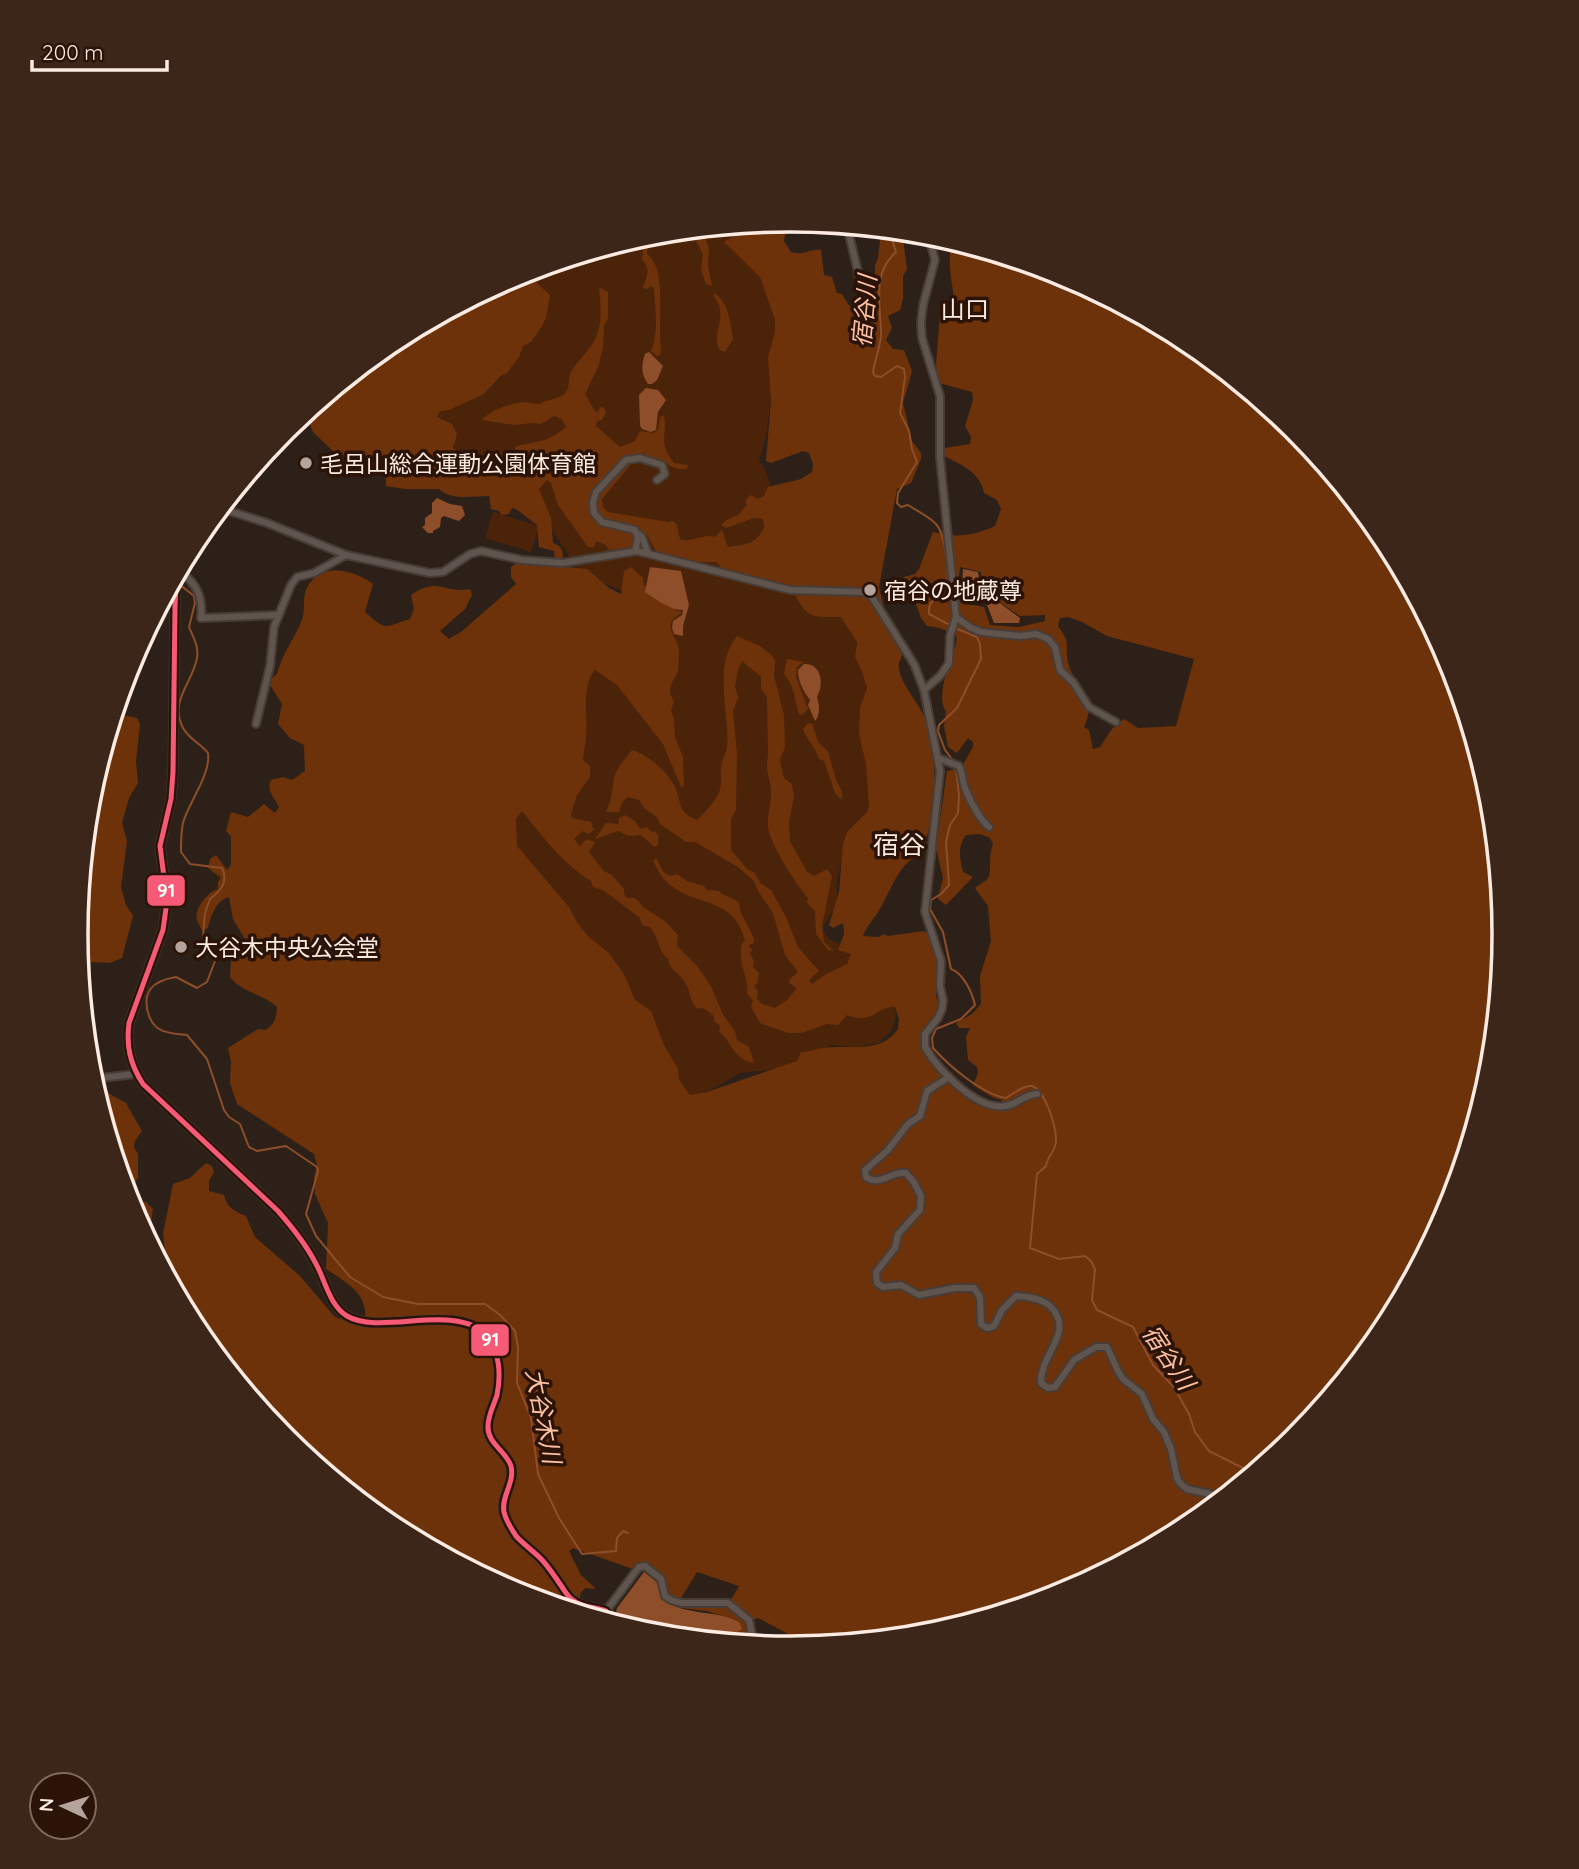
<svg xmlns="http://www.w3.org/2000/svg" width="1579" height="1869" font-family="Quicksand,'Noto Sans JP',sans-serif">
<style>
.green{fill:#4b2308}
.forest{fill:#6d320a;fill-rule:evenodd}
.water{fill:#8e4e2a}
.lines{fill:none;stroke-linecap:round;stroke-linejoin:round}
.stream{stroke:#8e4e2a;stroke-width:2}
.minor-casing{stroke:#483d36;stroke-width:10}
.major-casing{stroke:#483d36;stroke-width:11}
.minor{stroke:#5f544e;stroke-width:6}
.major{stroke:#6b5c54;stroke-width:8}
.bus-1-casing{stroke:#2b1407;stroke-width:10}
.bus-1{stroke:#f75a77;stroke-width:5}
.poi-dot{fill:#b4a49b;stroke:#2b1407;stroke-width:2.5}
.labels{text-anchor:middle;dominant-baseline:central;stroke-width:7;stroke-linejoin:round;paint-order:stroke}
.poi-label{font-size:23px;fill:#fcebe2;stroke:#2b1407;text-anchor:start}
.neighbourhood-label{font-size:24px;fill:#fcebe2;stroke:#2b1407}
.water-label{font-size:24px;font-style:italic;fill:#fdc0a1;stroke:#2b1407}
.quarter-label{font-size:26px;fill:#fcebe2;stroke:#2b1407}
.rim{fill:none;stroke:#fcebe2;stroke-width:3.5}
.line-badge{stroke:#2b1407;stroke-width:2.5}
.badge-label{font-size:19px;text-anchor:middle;font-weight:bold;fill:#fff}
</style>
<rect width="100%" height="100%" fill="#2d2018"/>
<g class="green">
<polygon points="767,222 761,274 766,295 778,327 767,433 759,462 762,463 772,488 853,627 859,659 868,679 871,802 869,809 849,832 837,880 837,905 824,925 824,932 829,939 837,943 850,945 855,954 841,971 889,1003 895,1008 896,1015 892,1030 879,1043 857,1047 831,1045 799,1063 778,1069 740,1073 713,1089 667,1106 543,881 518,850 514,821 527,805 542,758 593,673 621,645 623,591 609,585 585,579 518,480 414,467 417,401 461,403 484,394 513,366 517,274 651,234"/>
<polygon points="493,512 539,526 531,552 485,538"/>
</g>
<g class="forest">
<path d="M790 220 809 222 800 227 797 224 786 230 784 241 791 252C804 256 811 248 821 250L824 275 832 277 837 293 842 294 850 307H860L865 330 871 331 870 295 875 288V266L878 258 880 241 878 229 902 231 907 269 903 276V299L900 310 888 316 892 328 886 340 893 349 904 350 912 371 903 403 912 441 921 453V459L911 483 897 489 879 587 884 609V624L902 653C902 657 900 660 899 663 896 678 918 702 924 716 939 751 937 819 921 853 898 865 893 886 881 907 875 918 868 924 863 936L879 937 884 934 888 936 924 931 928 934 938 959 936 996 939 1005 937 1014 922 1035 923 1050 950 1084 975 1104 1002 1109V1100L992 1097 973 1085 978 1073 977 1067 968 1060 966 1037 970 1028H959L956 1023 972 1014 981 1004 980 976 991 941 988 906 975 888C979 884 986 882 988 878 992 873 988 856 993 844L990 838 980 834 966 835C957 848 960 858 963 872L973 877 946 905 938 899 943 878 936 848 947 771 961 768 973 747V742L968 738 957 753 948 747 944 726 946 712C934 692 953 661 957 639L955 634 940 628 927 626 921 618 910 587 904 585V577L915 574 919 569 933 532C957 538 973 536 995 526L1001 509 997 500 984 493C980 472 962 465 944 456L945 448 970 444 971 437 965 426 973 400 972 392 939 383 936 365 940 313 947 308 955 309C954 286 945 263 953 241L1063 275 1187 341 1295 430 1384 538 1450 662 1490 796 1504 935 1490 1074 1449 1208 1383 1332 1294 1440 1186 1529 1062 1595 928 1635 802 1647 792 1636 758 1618 755 1619 748 1626V1637L755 1645 695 1639 702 1634 712 1635 736 1633 739 1622 707 1611 672 1607 671 1597 661 1578 647 1568 633 1569 573 1548 569 1551 581 1575 596 1589 585 1588 580 1594 581 1611 593 1618 516 1594 392 1528 284 1439 195 1331 172 1288 173 1275 167 1267 163 1234 173 1184 190 1178 206 1163 212 1166 214 1172 209 1181V1191L224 1195C227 1208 234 1211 246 1216L255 1237 300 1276 335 1317 364 1327C371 1295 350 1285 326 1269L328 1223 315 1194 314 1177 317 1165 314 1154 237 1104 230 1083 231 1062 228 1048 258 1029 266 1030C275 1023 276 1019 277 1007 263 994 241 992 230 977L231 960 245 939 233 919 229 897C216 900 211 916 208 928L202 931C201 927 198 924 197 920 194 908 208 892 218 889V882L221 878 208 868 210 859 216 855 227 870 231 865V836L226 831 231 812 248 817 264 804 275 813 279 807C275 798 266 791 271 780L283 777 292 780 305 771 304 745 290 738 278 724 282 704 270 685 272 678 277 674C282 654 294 639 302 620 305 611 303 602 305 593 315 562 351 567 373 584L365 612C388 632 383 627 410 619L414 609 411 595C440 576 442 594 470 589L472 595 465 609 440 631 449 639 461 632 516 584 511 577V567L518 562 587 569 609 588 621 594 624 571 631 567 643 578 644 585 655 595 657 600 665 599 677 611 682 612C679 616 673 617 671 623 668 632 680 642 679 654 678 659 679 666 678 671 674 681 665 689 674 701L671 711 674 719 675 737 683 757 684 786 681 787 663 744 617 685 595 670C581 686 588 717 586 737 586 745 583 752 583 760L590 766V777L577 795 571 814 572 818 591 822 594 830 588 834 583 831 574 839 580 846 586 839 595 842 589 852 604 871 612 875 624 889V894L627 898H634L639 901 642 906 667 923 678 935 677 946 697 966 711 986 723 1015 735 1031 737 1040 749 1047 754 1063C732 1059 732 1041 719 1032L720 1026 714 1021V1016C711 1014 708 1011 705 1009 698 1006 700 1012 695 1006 689 999 691 990 684 981 678 972 670 971 668 959 658 951 659 938 650 927L642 925 640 918 603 890 593 887 591 881C562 863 543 837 522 811L516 819 517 846 569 907 578 924 589 937 609 953 624 974 635 1000 651 1011 664 1045 678 1069 679 1080 690 1095 707 1092 797 1061 801 1052C809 1052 816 1049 823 1048 849 1044 880 1055 898 1029L899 1019 895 1007C874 1007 874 1025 847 1015L838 1025 827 1024 801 1033H788L760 1023 751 1007 753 1000 747 994C750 979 737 965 742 943L745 941C734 896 698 908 669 884 661 877 658 870 653 861L656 858 664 873 671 876 677 874 687 881 704 886 707 890 719 891C724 897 733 897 739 903L740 911 754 938V943L749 945 752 950 750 954 754 961 753 967 759 973 758 982 754 986 758 991 757 999 762 1004 775 1008 787 1000 797 988 789 983 790 979 798 972 785 955 773 913 758 891 754 881 738 867 695 842H686L660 824 657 817 645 809 639 800 628 797 622 802 619 812H606C611 801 612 791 614 779 615 769 626 758 632 750 649 756 665 769 674 785 683 801 675 811 697 820 706 811 720 798 721 784 722 779 720 774 721 768 721 761 726 754 727 747 730 712 712 667 737 636L760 646 772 655 775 661 774 676 784 715 785 748 780 758 781 766 784 778 792 784 794 797 789 822 790 841 807 872 814 876 827 869 832 876 822 926 824 942 834 951 828 950 816 934 815 911 807 903 808 898C797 886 769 842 768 827 767 814 772 802 771 788 769 776 765 769 768 756L767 697 761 689V677L742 661 738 670 735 686 738 698 733 711 737 754 736 809 731 819V850L747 869 755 873 761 884 771 890 786 917 798 947 819 971 809 980 812 984 826 974 847 964 851 954 838 950 844 934 843 923 833 928 829 925 839 892 843 844 847 832 867 812 869 806 866 764 859 734 860 708 867 688 862 671 855 657 857 642 841 617C807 617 808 618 791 588L769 590 728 574 716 562H694L657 553 647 535 642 533 629 549 609 550 606 545 596 541 594 547H588L558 505 551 483 547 480 539 489 551 518 553 543C562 546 563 550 563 560L555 561 554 551 539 547 537 525 516 509 512 508 509 514 502 515 499 511 491 509 489 496C473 496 452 501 439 489H405L386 486V478L371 469 354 453 338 456 313 432 308 420 302 415 393 340 525 272 550 295 546 318 542 326 531 342 523 346 519 357 507 373 501 376 484 394 449 410 440 411 437 417 452 424 457 434 453 448 463 455H467L475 462 482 463 497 453 508 452 507 457 512 460 516 446C538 441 547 443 566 427L562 419 554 416 541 424 532 423 514 425 482 420C488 412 507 405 517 403 524 401 533 404 540 404 548 398 560 400 565 393 571 387 567 379 571 372 576 363 582 358 588 350 604 330 601 311 599 287L608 292V319L604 325 603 348 598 367 585 394 595 411 598 412 600 407 604 408 606 413 602 420 597 421 596 426 620 447 635 441 640 431 654 433 658 429 660 417 664 415C668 437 657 440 674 463L688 465 687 469C678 470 669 467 664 461L638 456 602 499 603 507 608 512 668 522 673 521 677 525 680 539C691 544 703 533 715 537L722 530 728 547C747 544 755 545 764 528L763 519 754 518 726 528 721 525 726 520 738 515 747 505 745 502 749 496 752 495 757 499 764 496 768 487 801 479 812 472 813 464 809 453 803 451 771 463 766 461 771 400 768 357 775 332V320L760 277 724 242 754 224ZM960 567 981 572 982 587 995 599 1020 616 1045 615V621L1019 627 990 625 984 607 962 603 959 578ZM1068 617 1082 622 1107 636 1194 659 1176 726 1138 728 1124 719 1112 729 1100 747 1093 749 1089 730 1084 727C1100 690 1074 690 1068 662 1064 642 1072 645 1058 626L1060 618ZM697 1572 739 1586 726 1608 678 1603Z"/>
<polygon points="701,229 709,248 708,266 712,286 706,284 701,269 703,254 695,239 695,230"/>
<path d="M649 234 647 254C668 269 657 323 661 347L660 355 657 356 651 351C659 333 655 307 654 288L650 286 648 289 643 288C647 275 651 270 642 259L645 236Z"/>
<path d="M714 293C729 302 730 323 733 339L725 352 720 350C710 332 730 318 714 296Z"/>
<path d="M787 659 804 662 797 667 796 677 808 709 802 715 799 714C795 701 794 685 784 674Z"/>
<polygon points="120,693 118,714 137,718 140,724 136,762 138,783 129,798 122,823 127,841 121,887 126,905 133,916 122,958 110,963 88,962 82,973 82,982 92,1006 90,1034 86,1039 75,934 89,795"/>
<path d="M812 723 818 742 828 751 835 777 842 792V800L835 793 824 761 819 759C816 748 807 740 803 729L807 724Z"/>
<polygon points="625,815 635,821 640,829 647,827 652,832 655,831 658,835 658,845 654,847 641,835 629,836 618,831 595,839 606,823 618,824 619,818"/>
<polygon points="92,1084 126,1103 142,1131 135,1141 134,1147 138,1154 138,1178 126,1195"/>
<polygon points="146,1202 153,1209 149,1235 146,1238 129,1205"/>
</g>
<g class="water">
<path d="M649 352 663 366 657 380 652 384H648C641 374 641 366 645 354Z"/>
<polygon points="646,388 658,390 666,400 658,412 656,430 651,432 642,429 640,425 639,395"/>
<polygon points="437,498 450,504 462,506 465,515 459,521 444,516 441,518 440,527 433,531 433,533 428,533 422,527 425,525 425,518 432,513 432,503"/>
<path d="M650 567 681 571 689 605 683 626V636L674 634 672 628 673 621 682 615 683 610C671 611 656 599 645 592Z"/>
<polygon points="963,569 978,572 980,585 989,597 983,601 965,599 962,589"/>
<polygon points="997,601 1020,618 1019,623 994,623 987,605"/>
<path d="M804 664C822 663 824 685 817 697 819 703 821 715 815 721L808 705 810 700C803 691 798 681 798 670Z"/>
<path d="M644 1572 659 1584 661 1598C681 1616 714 1609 739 1622L742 1629C732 1636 715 1636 702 1634L695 1639 665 1636 659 1628H652L647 1634 614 1624 617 1608Z"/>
</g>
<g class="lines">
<g class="stream">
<path d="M889 230 896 252C871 274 881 305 881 335 880 348 875 359 873 372L875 376 881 377 897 366 904 369 905 377 900 413 909 431 912 449 917 462 898 493 897 503 901 507 908 505C917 511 928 516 936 524 945 534 951 576 945 588 940 599 927 599 929 614L950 625"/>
<path d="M179 584 194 596 195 603 189 627C193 637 199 646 197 658 193 682 170 700 182 726 187 738 200 743 208 753 211 775 188 803 183 823 181 832 181 843 181 852L190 864 222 868C229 883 220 891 210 899L205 913 203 936 215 961 207 982 197 988 176 977C152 981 141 992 149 1016 151 1021 154 1026 159 1029 167 1034 178 1034 187 1035L207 1059 224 1110 229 1117 240 1124 249 1147 257 1151 286 1146 317 1167 318 1171 306 1214 316 1236 350 1277 383 1297 418 1304H485L499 1314 515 1331 518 1347 517 1383 531 1418 538 1474 559 1518 582 1554 616 1551 617 1538 623 1531 628 1533"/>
<polyline points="955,628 977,637 980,644 981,659 957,708 939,725 938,731 945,750 955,763"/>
<path d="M956 768 959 795 958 813 950 825 946 842 949 885 941 894 931 900 930 909 943 932 951 969C963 973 972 992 975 1005L961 1019 936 1029 932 1038 933 1048C949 1066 982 1094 1006 1098 1013 1094 1023 1085 1032 1086 1045 1089 1060 1134 1055 1146 1053 1154 1047 1157 1046 1166L1037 1174 1030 1248 1059 1259 1085 1256 1091 1261 1095 1269 1092 1300 1097 1310 1133 1327 1153 1365 1174 1387 1189 1414 1195 1432 1209 1451 1253 1473"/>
</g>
<g class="minor-casing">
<g id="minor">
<polyline points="847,226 865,301"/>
<path d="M220 508 267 523 346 555 430 573 443 572 470 554 481 551 522 560 563 563 637 551 790 590 863 592 872 597 914 664 924 690 940 771 925 912 941 961 940 986 943 1000 942 1009 938 1018 925 1034V1047C938 1070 977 1111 1006 1106 1018 1104 1025 1094 1037 1094"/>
<polyline points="637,533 642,537 648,553"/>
<polyline points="635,551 638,538 635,530 602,522 594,513 593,502 596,492 626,460 640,458 662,465 665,474 657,480"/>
<path d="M180 571C197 584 203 597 201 618L279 615"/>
<polyline points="956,617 971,628 981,632 1021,636 1036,634 1048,639 1055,647 1060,670 1073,682 1089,707 1116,722"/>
<polyline points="924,690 940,676 949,663 950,636 956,617 940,458 940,396 922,338 921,323 923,305 935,260 928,234"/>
<polyline points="256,724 270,666 274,627 291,585 297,577 314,573 346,555"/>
<path d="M938 758 959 766C963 773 962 781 965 788 969 799 980 820 989 827"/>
<path d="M949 1077 927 1091 920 1116 908 1124 887 1151 865 1170 866 1177C880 1187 891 1171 906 1173L913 1181 921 1196 920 1210 898 1234 895 1248 876 1272 877 1283 883 1287 901 1285 919 1295 955 1288H974L980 1297 981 1324 987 1328 994 1326 1002 1310 1016 1296C1027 1296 1043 1299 1051 1307 1075 1333 1040 1353 1041 1383L1048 1388 1055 1387 1074 1360 1096 1347H1107L1118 1371 1123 1379 1142 1394 1153 1419 1164 1432 1171 1449 1177 1478 1180 1483 1187 1489 1224 1497"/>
<polyline points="91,1079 136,1074"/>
<polyline points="608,1622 606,1611 639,1567 645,1566 661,1579 665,1596 671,1600 681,1603 728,1603 749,1620 752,1635 748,1639"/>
</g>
</g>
<g class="major-casing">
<path id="major" d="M183 561 176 585 175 607 173 772 171 799 160 846 167 901 163 930 129 1023C126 1046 130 1064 143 1084L278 1211C292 1227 305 1243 315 1262 325 1279 329 1305 347 1316 380 1336 456 1302 486 1335 500 1350 501 1376 497 1395 494 1405 488 1415 488 1426 487 1443 506 1451 511 1466 515 1483 501 1496 504 1512 506 1521 511 1528 516 1536 524 1545 535 1552 543 1561 550 1569 556 1578 562 1587 566 1593 569 1599 576 1602 585 1608 597 1607 606 1611"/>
</g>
<use href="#minor" class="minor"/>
<use href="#major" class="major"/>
<g class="bus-1-casing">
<path id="bus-1" d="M183 561 176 585 175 607 173 772 171 799 160 846 167 901 163 930 129 1023C126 1046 130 1064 143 1084L278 1211C292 1227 305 1243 315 1262 325 1279 329 1305 347 1316 380 1336 456 1302 486 1335 500 1350 501 1376 497 1395 494 1405 488 1415 488 1426 487 1443 506 1451 511 1466 515 1483 501 1496 504 1512 506 1521 511 1528 516 1536 524 1545 535 1552 543 1561 550 1569 556 1578 562 1587 566 1593 569 1599 576 1602 585 1608 597 1607 606 1611"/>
</g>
<use href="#bus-1" class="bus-1"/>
</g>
<g class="poi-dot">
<circle cx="306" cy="463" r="7"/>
<circle cx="870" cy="590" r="7"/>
<circle cx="181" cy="947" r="7"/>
</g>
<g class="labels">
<g class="poi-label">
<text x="320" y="463">毛呂山総合運動公園体育館</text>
<text x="884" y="590">宿谷の地蔵尊</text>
<text x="195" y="947">大谷木中央公会堂</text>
</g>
<g class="neighbourhood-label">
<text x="965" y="309">山口</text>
</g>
<g class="water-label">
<text transform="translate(864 311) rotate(-85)">宿谷川</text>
<text transform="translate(1169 1357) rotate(56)">宿谷川</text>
<text transform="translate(544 1416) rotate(79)">大谷木川</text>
</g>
<g class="quarter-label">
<text x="899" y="844">宿谷</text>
</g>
</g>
<path d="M0 0H1579V1869H0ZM88 934a702 702 0 1 1 1404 0a702 702 0 1 1-1404 0Z" fill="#3c2519" fill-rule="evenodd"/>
<path class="rim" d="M88 934a702 702 0 1 1 1404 0a702 702 0 1 1-1404 0Z"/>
<g class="line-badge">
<rect x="146" y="874" width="40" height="33" rx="7" fill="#f75a77"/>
<rect x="470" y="1323" width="40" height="34" rx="7" fill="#f75a77"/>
</g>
<g class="badge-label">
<text x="166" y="897">91</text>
<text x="490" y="1346">91</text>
</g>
<g transform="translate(63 1806) rotate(274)"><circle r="33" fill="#2b1407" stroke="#7f6a5f" stroke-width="2"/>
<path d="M0-5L12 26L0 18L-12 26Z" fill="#b4a49b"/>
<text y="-10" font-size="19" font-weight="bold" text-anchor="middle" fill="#fcebe2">N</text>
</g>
<path d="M32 60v10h135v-10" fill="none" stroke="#fcebe2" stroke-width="3.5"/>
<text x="42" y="60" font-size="21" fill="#fcebe2" stroke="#2b1407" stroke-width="5" paint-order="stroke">200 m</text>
</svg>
